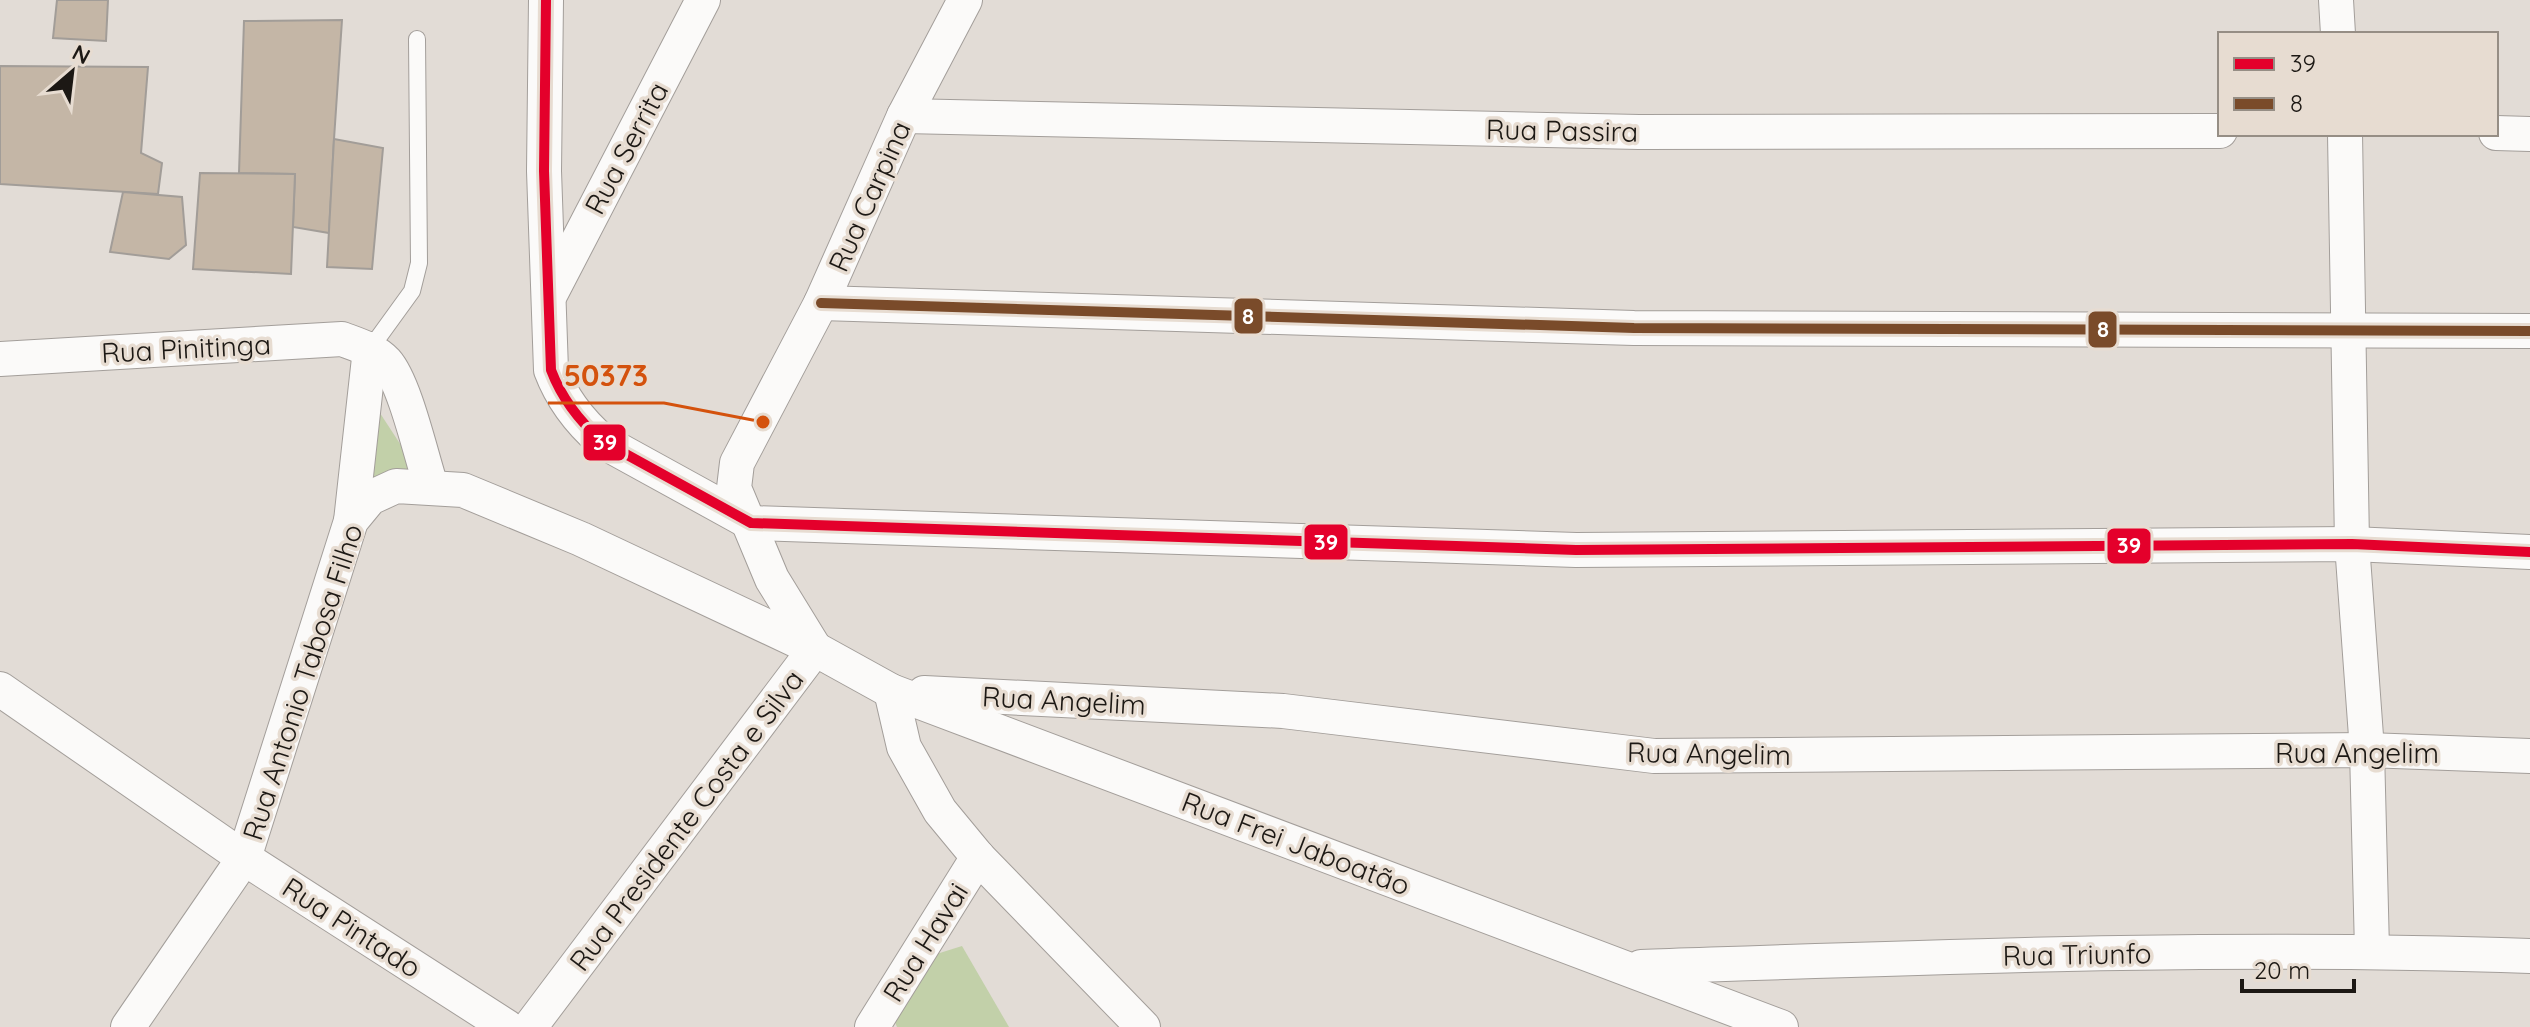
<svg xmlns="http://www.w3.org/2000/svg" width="2530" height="1027" font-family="Quicksand,sans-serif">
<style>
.green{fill:#c2d0a9}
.building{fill:#c4b6a6;stroke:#a29d98;stroke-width:2}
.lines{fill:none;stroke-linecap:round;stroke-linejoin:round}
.service-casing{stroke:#a39e9a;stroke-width:18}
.minor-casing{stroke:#a39e9a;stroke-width:36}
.service{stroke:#fbfaf9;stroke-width:16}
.minor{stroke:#fbfaf9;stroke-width:34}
.bus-1-casing{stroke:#e7dcd1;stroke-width:16}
.bus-2-casing{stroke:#e7dcd1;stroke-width:16}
.bus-1{stroke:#e4002b;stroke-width:10}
.bus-2{stroke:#7a4b2a;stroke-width:10}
.labels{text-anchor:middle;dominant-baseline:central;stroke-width:7;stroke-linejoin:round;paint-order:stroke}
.street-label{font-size:28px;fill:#1c1814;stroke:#e7dcd1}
.leader{fill:none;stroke:#d4520d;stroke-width:3}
.callout-dot{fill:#d4520d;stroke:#e7dcd1;stroke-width:3}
.callout-label{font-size:30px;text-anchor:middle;font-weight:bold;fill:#d4520d;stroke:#e7dcd1;stroke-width:7;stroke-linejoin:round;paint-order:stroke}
.line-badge{stroke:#e7dcd1;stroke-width:3}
.badge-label{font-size:22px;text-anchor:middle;font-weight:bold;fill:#fff}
</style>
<rect width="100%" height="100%" fill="#e2dcd6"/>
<g class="green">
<polygon points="376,407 425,482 360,483"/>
<polygon points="962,946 1009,1027 897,1027 891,1012 927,957"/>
</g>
<g class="building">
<polygon points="57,0 108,0 106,41 53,38"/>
<polygon points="342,20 334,139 329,233 293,227 295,174 239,173 244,21"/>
<polygon points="0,66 148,67 141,153 162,163 158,194 0,184"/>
<polygon points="334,139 383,148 372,269 327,267"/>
<polygon points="200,173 295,174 291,274 193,269"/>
<polygon points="123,192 182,197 186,245 169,259 110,252"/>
</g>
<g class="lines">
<g class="service-casing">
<polyline id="service" points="370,349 412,291 419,263 417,39"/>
</g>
<g class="minor-casing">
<g id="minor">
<path d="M546 0 544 171 551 370C562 399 579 421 602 441L751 523 1576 550 2352 544 2530 552"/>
<polyline points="2336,0 2338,34"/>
<polyline points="904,116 1639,132 2220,131"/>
<polyline points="2496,133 2530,134"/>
<polyline points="2345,134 2352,544 2367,750 2372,950"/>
<polyline points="551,293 703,0"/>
<polyline points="821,303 1634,328 2530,331"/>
<path d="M0 359 342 339C358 345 375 350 386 362 405 383 421 456 431 486"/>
<polyline points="351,521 370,349"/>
<polyline points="815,649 772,579 734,488 737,463 821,303 904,116 965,0"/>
<polyline points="0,689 244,858 507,1027"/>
<polyline points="891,691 904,747 940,811 978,857 1143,1027"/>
<polyline points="924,693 1283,711 1654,756 2367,750 2530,756"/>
<path d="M1641 967C1937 957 2234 945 2530 956"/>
<polyline points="128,1027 244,858 351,521 370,498 396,486 463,490 581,539 815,649 891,691 1781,1027"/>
<polyline points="530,1027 815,649"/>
<polyline points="872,1027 978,857"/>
</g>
</g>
<use href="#service" class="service"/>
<use href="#minor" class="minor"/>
<g class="bus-1-casing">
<path id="bus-1" d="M546 0 544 171 551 370C562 399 579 421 602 441L751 523 1576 550 2352 544 2530 552"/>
</g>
<g class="bus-2-casing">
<polyline id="bus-2" points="821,303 1634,328 2530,331"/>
</g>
<use href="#bus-1" class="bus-1"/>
<use href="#bus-2" class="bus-2"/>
</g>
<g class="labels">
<g class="street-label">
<text transform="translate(1562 130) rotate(1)">Rua Passira</text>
<text transform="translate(626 148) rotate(-62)">Rua Serrita</text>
<text transform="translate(869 196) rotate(-66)">Rua Carpina</text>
<text transform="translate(186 348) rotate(-3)">Rua Pinitinga</text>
<text transform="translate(302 682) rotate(-72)">Rua Antonio Tabosa Filho</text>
<text transform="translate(1064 700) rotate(3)">Rua Angelim</text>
<text x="2357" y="752">Rua Angelim</text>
<text transform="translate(1709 753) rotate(1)">Rua Angelim</text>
<text transform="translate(686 820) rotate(-53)">Rua Presidente Costa e Silva</text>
<text transform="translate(1296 843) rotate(21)">Rua Frei Jaboatão</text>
<text transform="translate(352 927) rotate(33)">Rua Pintado</text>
<text transform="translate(925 942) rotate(-58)">Rua Havai</text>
<text transform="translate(2077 954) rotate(-1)">Rua Triunfo</text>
</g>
</g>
<path class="leader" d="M763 422L664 403H548"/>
<circle class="callout-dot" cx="763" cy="422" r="8"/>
<g class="callout-label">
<text x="606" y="386">50373</text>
</g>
<g class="line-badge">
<rect x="1233" y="297" width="31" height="38" rx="8" fill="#7a4b2a"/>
<rect x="2087" y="310" width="31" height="39" rx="8" fill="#7a4b2a"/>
<rect x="582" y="423" width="45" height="39" rx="8" fill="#e4002b"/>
<rect x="1303" y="523" width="46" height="38" rx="8" fill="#e4002b"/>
<rect x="2106" y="527" width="46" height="38" rx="8" fill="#e4002b"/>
</g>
<g class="badge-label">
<text x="1248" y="324">8</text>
<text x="2103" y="337">8</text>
<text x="605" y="450">39</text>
<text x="1326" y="550">39</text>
<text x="2129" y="553">39</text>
</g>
<rect x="2218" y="32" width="280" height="104" fill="#e7dcd1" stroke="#968e85" stroke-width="2"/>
<rect x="2234" y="58" width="40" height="12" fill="#e4002b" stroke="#968e85" stroke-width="2"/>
<text x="2290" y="72" font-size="24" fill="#1c1814">39</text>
<rect x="2234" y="98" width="40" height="12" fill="#7a4b2a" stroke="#968e85" stroke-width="2"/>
<text x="2290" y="112" font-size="24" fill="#1c1814">8</text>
<g transform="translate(72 72) rotate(28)" stroke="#e7dcd1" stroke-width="6" paint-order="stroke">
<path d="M0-6L14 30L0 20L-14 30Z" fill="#1c1814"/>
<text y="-12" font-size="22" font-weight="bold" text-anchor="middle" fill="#1c1814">N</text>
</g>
<path d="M2242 979v12h112v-12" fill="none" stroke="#1c1814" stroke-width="4"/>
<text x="2254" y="979" font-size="24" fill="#1c1814" stroke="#e7dcd1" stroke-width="6" paint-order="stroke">20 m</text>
</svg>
